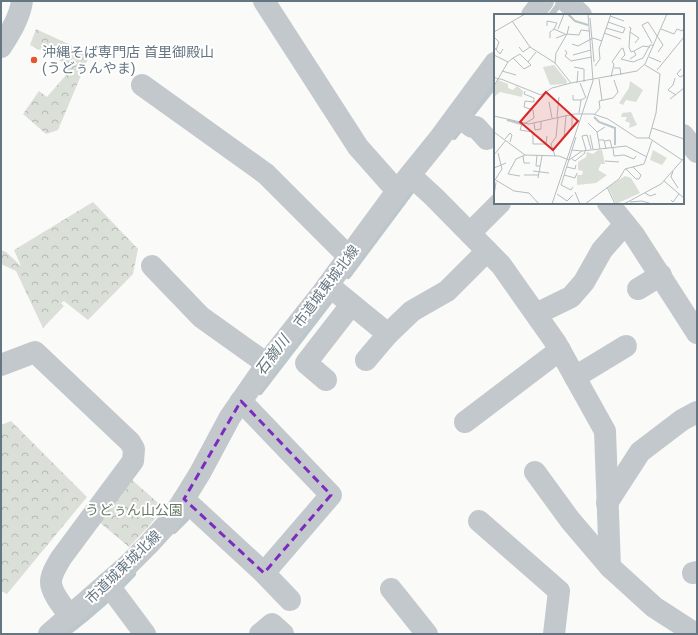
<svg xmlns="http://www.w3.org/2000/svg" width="698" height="635" font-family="Arial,'Noto Sans JP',sans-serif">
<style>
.forest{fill:url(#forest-crowns)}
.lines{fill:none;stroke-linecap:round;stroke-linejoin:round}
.stream{stroke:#bbc7cb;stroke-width:6}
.minor{stroke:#c3c8cc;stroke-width:22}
.marked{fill:none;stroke:#7b2cbf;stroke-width:3;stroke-dasharray:8 5;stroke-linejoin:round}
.poi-dot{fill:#e4572e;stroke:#fff;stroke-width:1.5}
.labels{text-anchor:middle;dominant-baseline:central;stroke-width:4;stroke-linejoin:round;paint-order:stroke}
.poi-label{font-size:14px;fill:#657683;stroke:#fff;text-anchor:start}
.street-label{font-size:14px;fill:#657683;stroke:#fff}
.park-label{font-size:14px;fill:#687a64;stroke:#fff}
.water-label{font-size:15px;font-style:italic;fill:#60757c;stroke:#fff}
.inset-river{fill:none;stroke:#bbc7cb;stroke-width:2}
.inset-road{fill:none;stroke:#b5bdc2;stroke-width:1}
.view{fill:#d62828;fill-opacity:0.15;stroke:#d62828;stroke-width:2}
.inset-edge{fill:none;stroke:#657683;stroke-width:2}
</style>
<defs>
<pattern id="forest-crowns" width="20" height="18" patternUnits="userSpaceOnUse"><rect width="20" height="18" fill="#dadfd7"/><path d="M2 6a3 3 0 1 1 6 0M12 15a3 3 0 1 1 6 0" fill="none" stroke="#b4b9b4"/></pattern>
</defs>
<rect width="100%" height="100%" fill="#fafaf8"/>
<g class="forest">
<polygon points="36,29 90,54 58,130 46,134 23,114 39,91 47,97 66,75 66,64 30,45"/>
<polygon points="93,202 138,249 133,274 88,320 64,301 61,303 64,306 43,328 16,271 1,264 1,250 6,252 21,266 14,250"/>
<polygon points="11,421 87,497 7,594 1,591 1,425"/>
<polygon points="131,479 164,508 148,527 129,547 98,521"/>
</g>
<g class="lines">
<g class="stream">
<polyline points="551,15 562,1"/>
<polyline points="454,137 495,85"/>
<polyline points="348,276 416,185"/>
<polyline points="260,392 330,301"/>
<polyline points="174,531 186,519 191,510"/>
<path d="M66 634C90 616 113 596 133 574"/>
</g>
<g class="minor">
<polyline points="264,1 358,147 397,191"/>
<polyline points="566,1 581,15"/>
<polyline points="532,15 543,1"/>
<path d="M1 47C10 33 20 17 22 1"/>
<polyline points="142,85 266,174 349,257"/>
<polyline points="457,115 472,127 476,127 487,139"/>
<polyline points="683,135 697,152"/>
<polyline points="410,175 434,197 501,265 556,343 605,431 610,567 654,607 691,631 697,633"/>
<polyline points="608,203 634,235 697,333"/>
<polyline points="470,233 500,203"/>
<polyline points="152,266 201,317 267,364"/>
<polyline points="328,285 388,334 412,311 447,291 487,251"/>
<polyline points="638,289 661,275"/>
<polyline points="536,314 571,297 584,282 602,250 625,224"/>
<polyline points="366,360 388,334"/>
<path d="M1 365 35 352 130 442 134 449 133 461 61 558C57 565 51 574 51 582 51 593 64 608 70 616"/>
<polyline points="575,377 626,346"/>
<polyline points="326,380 306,363 351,305"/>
<polyline points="465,422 560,350"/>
<polyline points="535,472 570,520 610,567"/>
<polyline points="184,499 187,502 264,573 331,495 241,401"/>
<polyline points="607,503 640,452 682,420 697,412"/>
<polyline points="479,521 559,591 554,634"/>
<polyline points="264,573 290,600"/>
<polyline points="693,573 697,572"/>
<polyline points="107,583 145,634"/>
<polyline points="391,589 427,634"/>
<polyline points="49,634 128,565 148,545 168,523 184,499 200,473 230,417 273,355 322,293 397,191 439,139 495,63"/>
<polyline points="260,634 272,624 283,634"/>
</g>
</g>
<path class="marked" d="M241 401 331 495 264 573 184 499Z"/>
<circle class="poi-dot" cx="34" cy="60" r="4"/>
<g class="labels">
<g class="poi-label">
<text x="42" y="52">沖縄そば専門店 首里御殿山<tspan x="42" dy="16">(うどぅんやま)</tspan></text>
</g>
<g class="street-label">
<text transform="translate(326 286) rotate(-53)">市道城東城北線</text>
<text transform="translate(123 567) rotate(-44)">市道城東城北線</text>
</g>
<g class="park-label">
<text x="134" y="510">うどぅん山公園</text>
</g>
<g class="water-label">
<text transform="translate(272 355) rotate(-53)">石嶺川</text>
</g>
</g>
<g transform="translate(494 14)">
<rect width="190" height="190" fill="#fafaf8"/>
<path d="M60 51 73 67 72 70 56 71 49 53ZM136 67 149 76 142 88 132 86 129 91 125 89 135 74ZM159 136 173 144 168 151 156 146ZM131 162 137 164 146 179 122 190 114 173Z" fill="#dadfd7"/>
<path d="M137 98 143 111 135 114 136 109 131 107 133 103H127L128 99ZM104 136H108L111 150H107L104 156 113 161 102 169 83 171V161H88L89 157 84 156V148L92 143 93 138 99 140Z" fill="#dadfd7"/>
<path d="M4 66 14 70V74L19 76 23 72 29 77 28 83 6 78 0 83V73Z" fill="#dadfd7"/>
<path class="inset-river" d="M74 0 81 7 94 11M100 103 105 108 121 114V131M13 106 27 110"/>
<path class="inset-road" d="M116 2 130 7M96 4 100 48M18 7 36 33 61 49 77 69M53 12V7L63 9 60 15M135 13 137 14 136 18 145 24 141 29M112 14 129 19 131 14 114 8M64 15 70 0M167 15 180 20 183 15 188 17 190 14M0 18 31 0M136 18 135 33 137 38 140 37M110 19 127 25M0 23 5 28 2 36M56 24V18L60 15 71 20M62 24 73 20 75 12M158 29 148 11 154 8 169 31 164 38M78 30 84 32 99 24 108 27M0 33 6 40 9 35M25 33 29 38 36 33M71 36 73 39 71 42 77 47 98 43M0 41 14 48 4 65 0 63M79 41 97 36M155 43 167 48M136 45 142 41 140 37 149 32 156 33M14 48 19 44 26 40 37 51 30 55 19 44M34 48 42 38M61 49 62 39 73 20 85 21 87 16 95 17M151 51 166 60 162 99 155 124M101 52 106 45 105 35 117 0M80 53 90 55V68M120 54H126L127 61M187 55 183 60 186 63 190 61M163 56 190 23M8 57 22 61M117 63 120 50 118 48 127 35 129 34 131 41 127 45 139 48 149 44 156 31H160M181 64 179 71 174 76 182 81M105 65 108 86M83 69 84 57M86 69 92 84M0 72 4 65H7L47 81 58 74 77 69 143 57 151 50 173 0M79 81V86H87M176 85 190 74M55 88 58 104M85 99 87 86 91 84M78 100V115M100 101 106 94 105 87 119 84 124 78 120 66M0 102 35 110 80 100H99L114 105 143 124H155L188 146M63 103 65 83M40 109 41 116 47 115V107M94 109 103 118M28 110 26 116 39 118V130H52L53 122M30 110 40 104 39 96 30 93 31 87 40 88V84L30 80 31 77M158 114 190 125M0 118 31 141M96 121 99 135M70 124 72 101M11 125 16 119 18 121 16 128M105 126H110L112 135M111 127 116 126 118 134M119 134 120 142 130 141 140 145 142 142M106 135 103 118 111 113M78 136 88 137 132 132 153 143M92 136 88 122 93 121 97 135M0 141 12 126M43 141 42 152H46M29 142 30 149H36M61 142 57 130 62 123 64 103M78 145 81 147 91 139V136M111 147 125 148M73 153 81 155 82 151M0 154 12 149M132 155 142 165H145L147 161 139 153M39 157 55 159M179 157 177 163 184 174M30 161H45M70 161 81 164 83 159M26 162 14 160 22 145 31 141 65 142 75 146 88 137M44 164 48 142M0 165 20 177 35 179 45 190M1 166 8 155 4 139M170 167 190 184M67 171 82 123M67 171 77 176 79 173M113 173 121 190M81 178 86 190M151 179 156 182 162 180M63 180 73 187 79 181M0 182 2 168M177 186 179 188 185 180M136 188 148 187 158 190M58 190 99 67 94 0M91 190 125 165 131 155 150 150 158 127M130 190 167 170 190 144"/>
<path class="view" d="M52 78 84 107 59 136 26 108Z"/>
<rect width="190" height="190" class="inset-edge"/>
</g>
<rect width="698" height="635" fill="none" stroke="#657683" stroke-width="4"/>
</svg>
